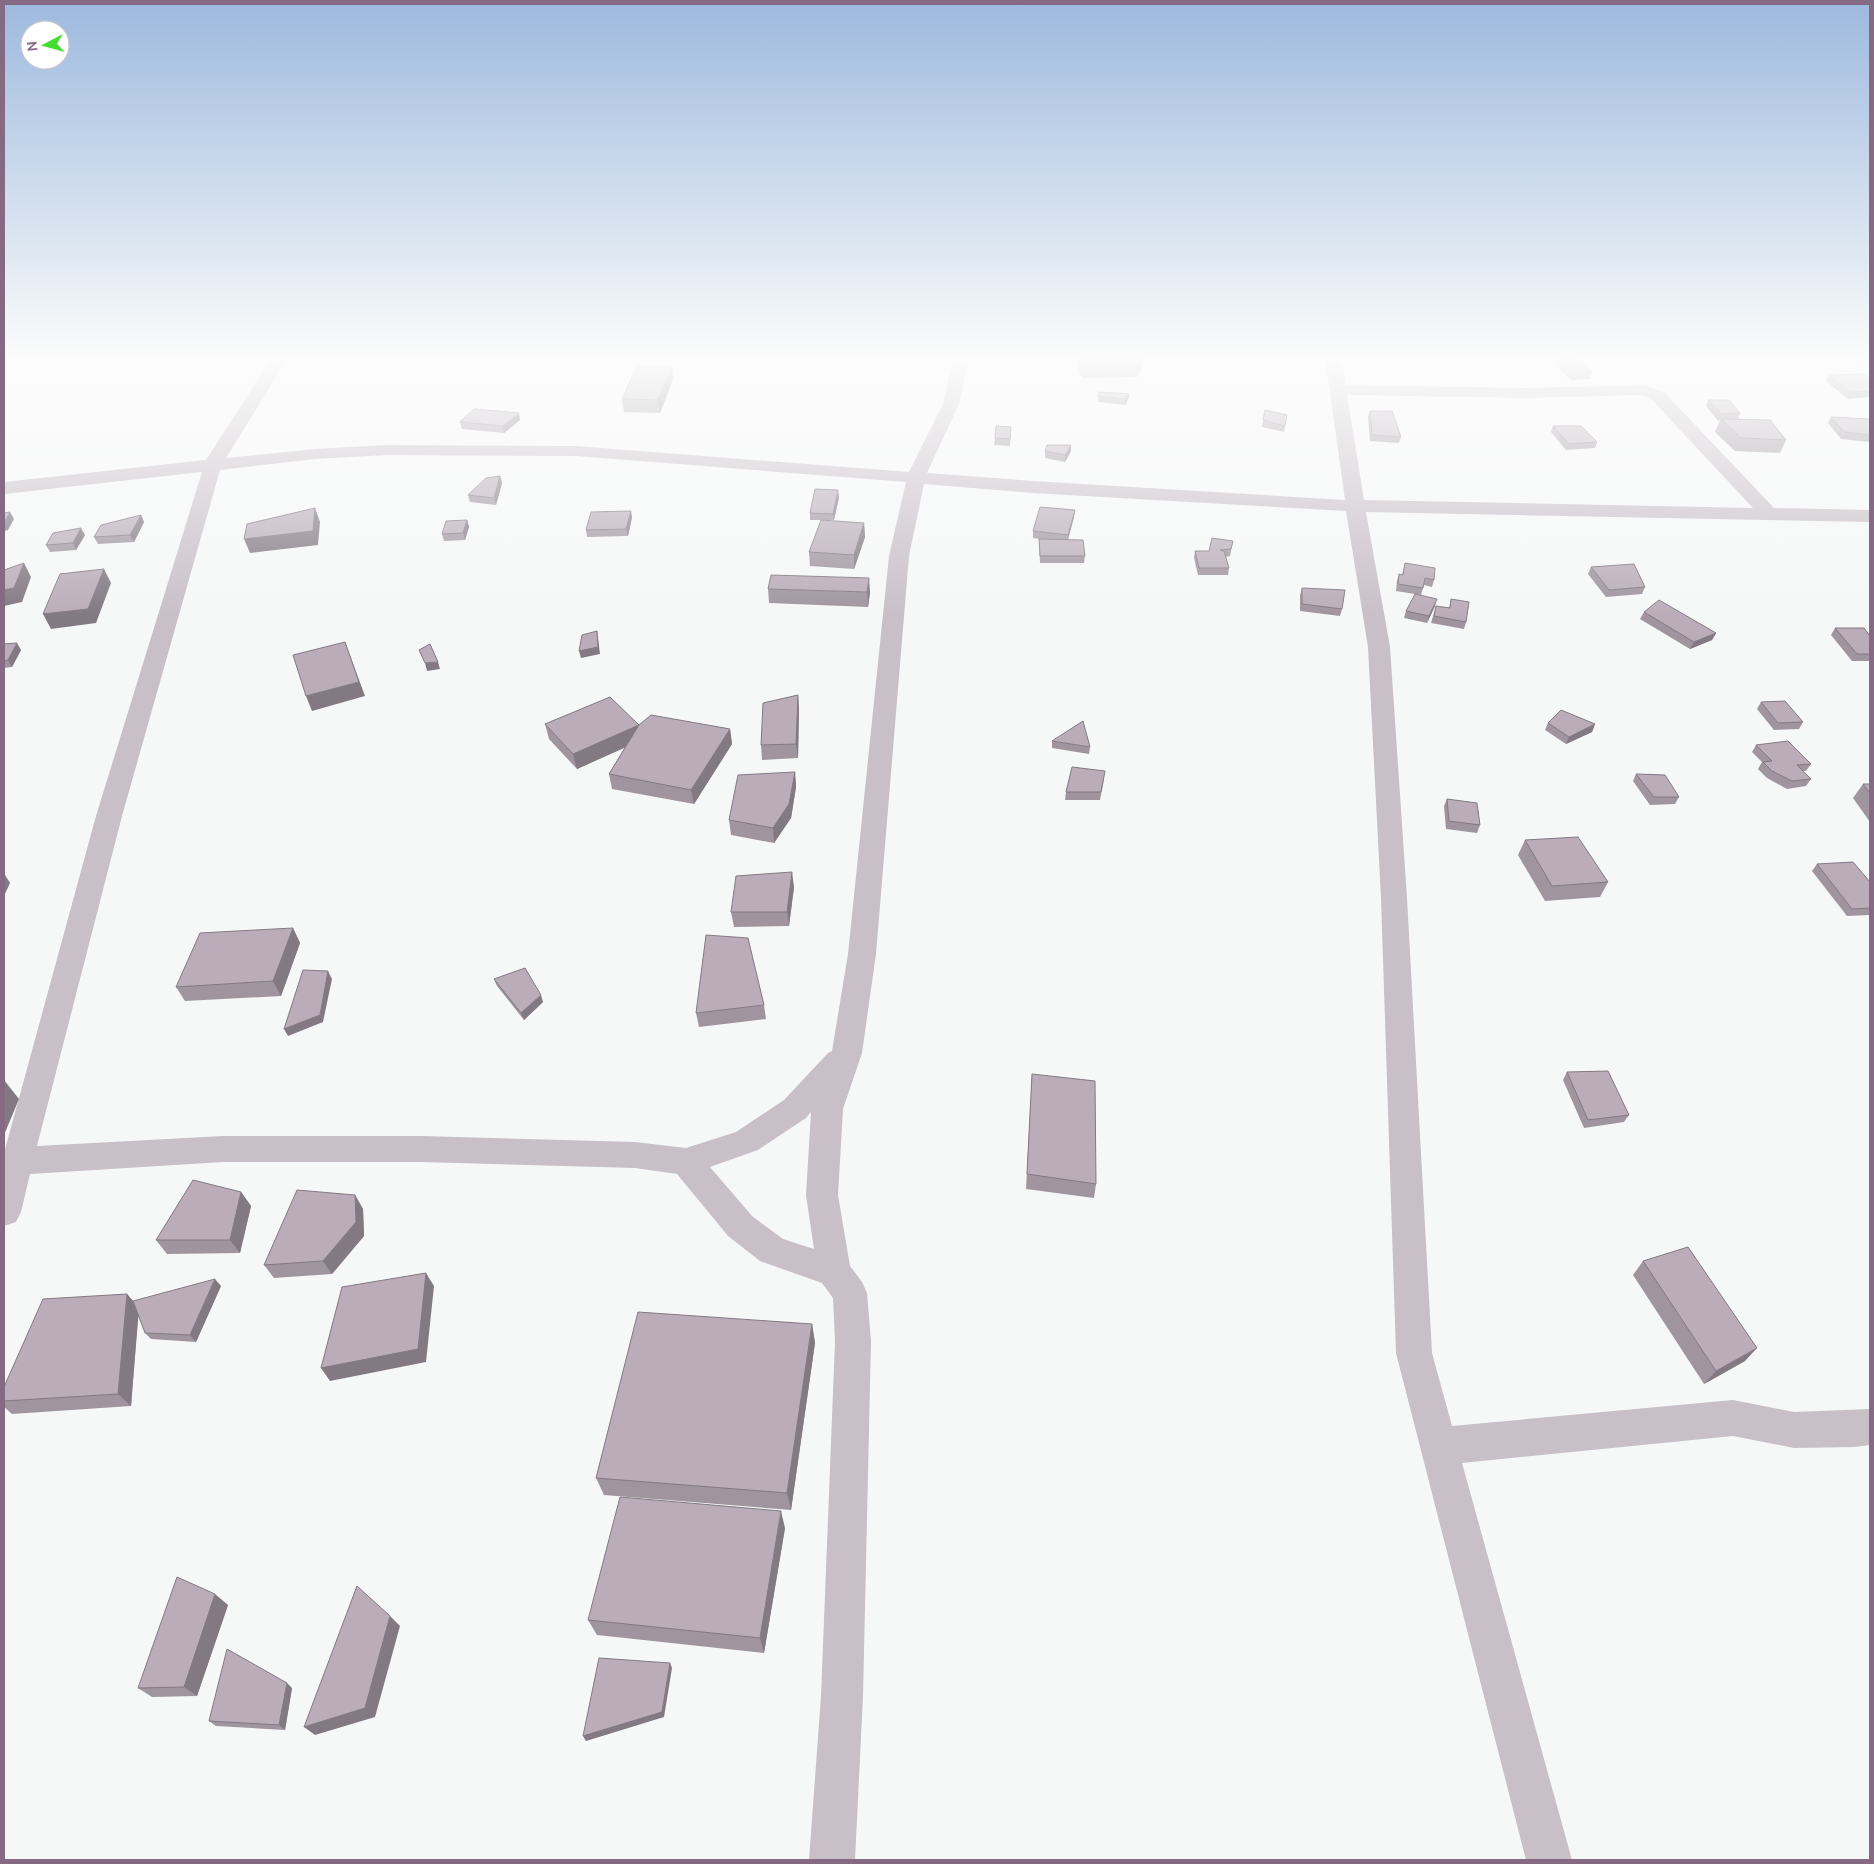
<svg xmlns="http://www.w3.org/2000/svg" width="1874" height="1864" font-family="Ubuntu,sans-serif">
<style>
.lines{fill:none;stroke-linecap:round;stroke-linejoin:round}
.minor{fill:#c8bfc7;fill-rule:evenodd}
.wall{fill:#a0959f}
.shaded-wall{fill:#827982}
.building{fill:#baadb9;stroke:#827982}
</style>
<rect width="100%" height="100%" fill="#f6f8f7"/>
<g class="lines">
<path class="minor" d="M273 356H289L226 458 315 449 387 445 576 446 909 472 943 404 953 356H969L959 404 927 473 1033 481 1345 500 1325 356H1341L1346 385 1526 388 1645 385 1664 392 1774 508 1870 510V522L1366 512 1390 647 1407 898 1432 1353 1452 1426 1733 1400 1794 1412 1870 1409V1445L1855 1447 1794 1448 1733 1436 1462 1463 1572 1860H1526L1396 1353 1381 898 1368 647 1346 511 1033 493 924 484 909 556 876 954 862 1053 843 1109 838 1195 850 1266 862 1282 867 1293 871 1341 863 1696 855 1860H809L821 1696 835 1341 833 1298 822 1283 760 1261 728 1236 677 1174 635 1168 421 1162H223L30 1174 21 1212 16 1222 4 1226V1153L96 816 202 472 4 494V482L206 460ZM1347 395 1526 398 1642 395 1652 400 1753 508 1364 500ZM387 455 576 456 906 482 889 556 848 954 832 1051 828 1053 784 1100 736 1132 686 1148 635 1142 421 1136H223L37 1146 122 816 220 470 315 459ZM811 1112 806 1195 814 1249 783 1239 752 1216 710 1167 758 1150 806 1118Z"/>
</g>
<g class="wall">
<polygon points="1079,356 1143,356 1141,369 1137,377 1082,378 1078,368"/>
<polygon points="1557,358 1592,372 1590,379 1571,380 1555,365"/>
<polygon points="1829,375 1870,380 1870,397 1848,399 1826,381"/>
<polygon points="673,379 660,413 624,412 622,399"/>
<polygon points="1099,392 1129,394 1128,400 1125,405 1098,402"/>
<polygon points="1708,400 1740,413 1738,420 1786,440 1780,453 1735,451 1715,432 1720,420 1718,421 1706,406"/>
<polygon points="1265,410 1287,415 1284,432 1262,427"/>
<polygon points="1370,411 1401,437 1399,443 1370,441 1368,417"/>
<polygon points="1831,417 1870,419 1870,442 1841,439 1828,423"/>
<polygon points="520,420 504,433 462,429 460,422"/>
<polygon points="1553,426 1597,442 1595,448 1566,450 1551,432"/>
<polygon points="1011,427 1010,446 994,445 995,438"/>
<polygon points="1071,445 1071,451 1065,462 1045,458 1045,451"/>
<polygon points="500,476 502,483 496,505 470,502 468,495"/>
<polygon points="839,497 834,520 810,520 810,513"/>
<polygon points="1075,510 1074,517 1068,540 1085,556 1084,563 1040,563 1039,539 1046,540 1033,538 1033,531"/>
<polygon points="141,515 144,522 134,542 98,544 94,537"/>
<polygon points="632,517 628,536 587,537 586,530"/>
<polygon points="467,520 469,527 465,540 444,541 442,534"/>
<polygon points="864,523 865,537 854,569 810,566 809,552"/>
<polygon points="85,535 76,550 50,552 46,545"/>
<polygon points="1233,541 1230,556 1226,557 1229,568 1228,575 1198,575 1194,558 1195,551 1209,551"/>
<polygon points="1405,563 1434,580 1432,587 1424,585 1421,595 1396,591 1397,581 1399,574 1402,575"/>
<polygon points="1591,567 1645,587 1642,594 1606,597 1588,574"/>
<polygon points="1302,588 1342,609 1340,616 1300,611 1300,595"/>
<polygon points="768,589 870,592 868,607 769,603"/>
<polygon points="1451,599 1466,622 1464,629 1431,623 1436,606 1449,608"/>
<polygon points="1435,606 1427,623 1404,618 1406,611"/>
<polygon points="1644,612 1716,633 1712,640 1690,649 1640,619"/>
<polygon points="1835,628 1870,636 1870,661 1852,661 1831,635"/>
<polygon points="4,644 21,650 12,667 4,668"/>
<polygon points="798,695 799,709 798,758 762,760 761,745"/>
<polygon points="1761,702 1803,722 1799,729 1774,730 1757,709"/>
<polygon points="1548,723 1595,724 1592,732 1566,744 1545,730"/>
<polygon points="545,724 639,725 730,729 732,744 694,804 612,789 609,774 625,747 577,769 549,739"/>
<polygon points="1052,741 1090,747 1089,754 1052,748"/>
<polygon points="1756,745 1811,764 1806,771 1803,771 1811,779 1806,786 1787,789 1767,778 1758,769 1762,762 1752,752"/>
<polygon points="795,772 796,787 791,818 774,843 731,835 729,820"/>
<polygon points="1636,774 1679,797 1675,804 1650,805 1633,781"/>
<polygon points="1104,779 1100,800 1065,800 1066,792"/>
<polygon points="1863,784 1870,784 1870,822 1853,798"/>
<polygon points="1447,799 1480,825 1477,833 1446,829 1444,806"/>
<polygon points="1525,840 1608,882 1600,897 1545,901 1518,855"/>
<polygon points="1817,864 1870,882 1870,915 1847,916 1812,871"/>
<polygon points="794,887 789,926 734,927 731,912"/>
<polygon points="293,928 300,943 281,996 185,1001 176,987"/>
<polygon points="494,979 543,1002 524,1020 497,986"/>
<polygon points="764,1005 766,1019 699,1027 696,1013"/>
<polygon points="1567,1072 1629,1115 1624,1122 1584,1128 1563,1080"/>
<polygon points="1032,1074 1096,1184 1094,1198 1026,1189"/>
<polygon points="241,1192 251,1206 240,1253 167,1254 156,1240"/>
<polygon points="355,1195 363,1209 364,1236 332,1274 274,1278 264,1265"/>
<polygon points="1643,1261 1745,1361 1704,1384 1633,1275"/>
<polygon points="221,1286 196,1342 151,1339 145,1333 138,1315 131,1406 12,1414 4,1407 4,1387 127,1294 133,1301"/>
<polygon points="812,1324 815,1343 791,1510 604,1495 596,1478"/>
<polygon points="785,1528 764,1653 597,1635 588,1620"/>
<polygon points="228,1605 197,1696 152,1697 138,1688"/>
<polygon points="292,1688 285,1730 216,1726 209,1721"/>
</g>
<g class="shaded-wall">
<polygon points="1143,356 1141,369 1137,377 1139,364"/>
<polygon points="672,366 673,379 660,413 658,400"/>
<polygon points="1129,394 1128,400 1125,405 1125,399"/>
<polygon points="519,413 520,420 504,433 503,426"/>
<polygon points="1071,445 1071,451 1065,462 1065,455"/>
<polygon points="500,476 502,483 496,505 494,498"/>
<polygon points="838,490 839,497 834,520 833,514"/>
<polygon points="315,508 320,522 318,545 250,553 244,539"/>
<polygon points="1075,510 1074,517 1067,542 1068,535"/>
<polygon points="631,511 632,517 628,536 626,529"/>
<polygon points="10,512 14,519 8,530 4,531 4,523"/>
<polygon points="141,515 144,522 134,542 130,535"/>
<polygon points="467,520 469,527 465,540 463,533"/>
<polygon points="864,523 865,537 854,569 854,555"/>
<polygon points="81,528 85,535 76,550 73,543"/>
<polygon points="24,563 31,577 22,602 4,606 4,590"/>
<polygon points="104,569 111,583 96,623 51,629 43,614"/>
<polygon points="869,578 870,592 868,607 867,592"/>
<polygon points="1437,599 1435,606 1427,623 1429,616"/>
<polygon points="597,631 598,638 600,654 581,658 579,651"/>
<polygon points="1716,633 1712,640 1690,649 1694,642"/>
<polygon points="345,642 365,696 312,711 306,696"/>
<polygon points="17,643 21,650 12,667 8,660"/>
<polygon points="438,662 440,669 427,671 425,663"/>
<polygon points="798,695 799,709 798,758 796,744"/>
<polygon points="1595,724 1592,732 1566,744 1569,737"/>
<polygon points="639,725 642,740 577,769 573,754"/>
<polygon points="730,729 732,744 694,804 691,790"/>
<polygon points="795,772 796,787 791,818 774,843 773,828"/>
<polygon points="792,872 794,887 789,926 787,912"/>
<polygon points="5,875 10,883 4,896 4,878"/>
<polygon points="293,928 300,943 281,996 273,981"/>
<polygon points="328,971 332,979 323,1022 288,1036 284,1029"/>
<polygon points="541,995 543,1002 524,1020 521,1013"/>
<polygon points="4,1080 19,1099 4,1135"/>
<polygon points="241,1192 251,1206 240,1253 230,1240"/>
<polygon points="355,1195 363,1209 364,1236 332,1274 323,1261"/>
<polygon points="426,1273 434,1286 426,1362 330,1381 321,1368"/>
<polygon points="215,1279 221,1286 196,1342 190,1335"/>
<polygon points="127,1294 139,1308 131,1406 118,1394"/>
<polygon points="812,1324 815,1343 791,1510 787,1493"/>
<polygon points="1757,1348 1745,1361 1704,1384 1716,1371"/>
<polygon points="781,1511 785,1528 764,1653 760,1638"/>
<polygon points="215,1594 228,1605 197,1696 184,1687"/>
<polygon points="390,1616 400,1626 375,1717 315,1735 304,1727"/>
<polygon points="670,1663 672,1668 664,1717 586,1741 583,1736"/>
<polygon points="287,1683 292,1688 285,1730 279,1725"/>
</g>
<g class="building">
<polygon points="1079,356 1143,356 1139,364 1083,366"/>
<polygon points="1557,358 1576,358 1592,372 1573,374"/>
<polygon points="637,366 672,366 658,400 622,399"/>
<polygon points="1864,374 1870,380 1870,391 1851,392 1829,375"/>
<polygon points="1099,392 1129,394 1125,399 1098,396"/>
<polygon points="1708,400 1729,400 1740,413 1721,414"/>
<polygon points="474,409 519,413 503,426 460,422"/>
<polygon points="1265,410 1287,415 1285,426 1263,420"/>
<polygon points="1370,411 1392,411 1401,437 1372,435"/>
<polygon points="1831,417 1870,419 1870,435 1844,432"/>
<polygon points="1721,419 1770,420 1786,440 1741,438"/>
<polygon points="996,426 1011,427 1010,439 995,438"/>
<polygon points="1553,426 1581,426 1597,442 1569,444"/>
<polygon points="1047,445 1071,445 1065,455 1045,451"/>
<polygon points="500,476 494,498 468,495 486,478"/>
<polygon points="815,489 838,490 833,514 810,513"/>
<polygon points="1040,507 1075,510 1068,535 1033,531"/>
<polygon points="315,508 313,531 244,539 247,524"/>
<polygon points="631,511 626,529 586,530 591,512"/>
<polygon points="10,512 4,523 4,513"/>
<polygon points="141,515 130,535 94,537 101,525"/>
<polygon points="467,520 463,533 442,534 446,521"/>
<polygon points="821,520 864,523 854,555 809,552"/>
<polygon points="81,528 73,543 46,545 53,533"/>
<polygon points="1212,538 1233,541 1231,549 1220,550 1224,551 1229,568 1199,568 1195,551 1209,551"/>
<polygon points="1039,539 1083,540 1085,556 1040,556"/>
<polygon points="24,563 14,588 4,590 4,570"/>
<polygon points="1405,563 1435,568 1434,580 1425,578 1423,588 1398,584 1399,574 1403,575"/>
<polygon points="1634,564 1645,587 1609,590 1591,567"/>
<polygon points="104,569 88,609 43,614 60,574"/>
<polygon points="771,575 869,578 867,592 768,589"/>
<polygon points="1302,588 1345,590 1342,609 1302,604"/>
<polygon points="1415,594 1437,599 1429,616 1406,611"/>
<polygon points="1451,599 1469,602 1466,622 1434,616 1436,606 1450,608"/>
<polygon points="1659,600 1716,633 1694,642 1644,612"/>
<polygon points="1835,628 1864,628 1870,636 1870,654 1857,654"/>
<polygon points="597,631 598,647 579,651 582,635"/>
<polygon points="345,642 359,682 306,696 293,655"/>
<polygon points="17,643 8,660 4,661 4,644"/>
<polygon points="430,644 438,662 425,663 419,650"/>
<polygon points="798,695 796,744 761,745 763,703"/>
<polygon points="610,697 639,725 573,754 545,724"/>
<polygon points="1785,701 1803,722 1778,723 1761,702"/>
<polygon points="1561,710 1595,724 1569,737 1548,723"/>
<polygon points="651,715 730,729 691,790 609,774 639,725"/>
<polygon points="1083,721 1090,747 1052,741"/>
<polygon points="1788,741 1811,764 1797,765 1811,779 1792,781 1772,771 1763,762 1772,761 1756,745"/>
<polygon points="1072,767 1105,771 1101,792 1066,792"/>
<polygon points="795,772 789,804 773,828 729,820 738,775"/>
<polygon points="1636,774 1665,775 1679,797 1654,797"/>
<polygon points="1863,784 1870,784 1870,793"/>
<polygon points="1447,799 1477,803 1480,825 1449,821"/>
<polygon points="1578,837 1608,882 1552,886 1525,840"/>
<polygon points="1853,862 1870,882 1870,908 1852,909 1817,864"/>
<polygon points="792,872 787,912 731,912 736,876"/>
<polygon points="293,928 273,981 176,987 200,933"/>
<polygon points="706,935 748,938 764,1005 696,1013"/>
<polygon points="525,968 541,995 521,1013 494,979"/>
<polygon points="303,970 328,971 320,1015 284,1029"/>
<polygon points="1608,1071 1629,1115 1588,1120 1567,1072"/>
<polygon points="1032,1074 1095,1081 1096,1184 1027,1174"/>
<polygon points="193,1180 241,1192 230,1240 156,1240"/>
<polygon points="297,1190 355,1195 356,1222 323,1261 264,1265"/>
<polygon points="1688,1247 1757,1348 1716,1371 1643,1261"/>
<polygon points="426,1273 418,1349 321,1368 342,1287"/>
<polygon points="215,1279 190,1335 145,1333 133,1301"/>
<polygon points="127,1294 118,1394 4,1401 4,1387 43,1299"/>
<polygon points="638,1312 812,1324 787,1493 596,1478"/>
<polygon points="620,1497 781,1511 760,1638 588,1620"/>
<polygon points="177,1577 215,1594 184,1687 138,1688"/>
<polygon points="357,1586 390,1616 365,1708 304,1727"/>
<polygon points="227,1649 287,1683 279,1725 209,1721"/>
<polygon points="599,1658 670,1663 662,1712 583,1736"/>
</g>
<linearGradient id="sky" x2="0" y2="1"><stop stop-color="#9db9de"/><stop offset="0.58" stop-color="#fbfcfb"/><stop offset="1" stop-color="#fbfcfb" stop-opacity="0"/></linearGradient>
<rect width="1874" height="617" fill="url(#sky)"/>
<rect width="1874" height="1864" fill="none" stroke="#866983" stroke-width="10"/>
<g transform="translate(45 45) rotate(264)"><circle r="24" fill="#ffffff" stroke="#cfc3cd"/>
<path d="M0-4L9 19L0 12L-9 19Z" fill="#45dc32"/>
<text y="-8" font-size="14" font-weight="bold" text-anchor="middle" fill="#866983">N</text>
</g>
</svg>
